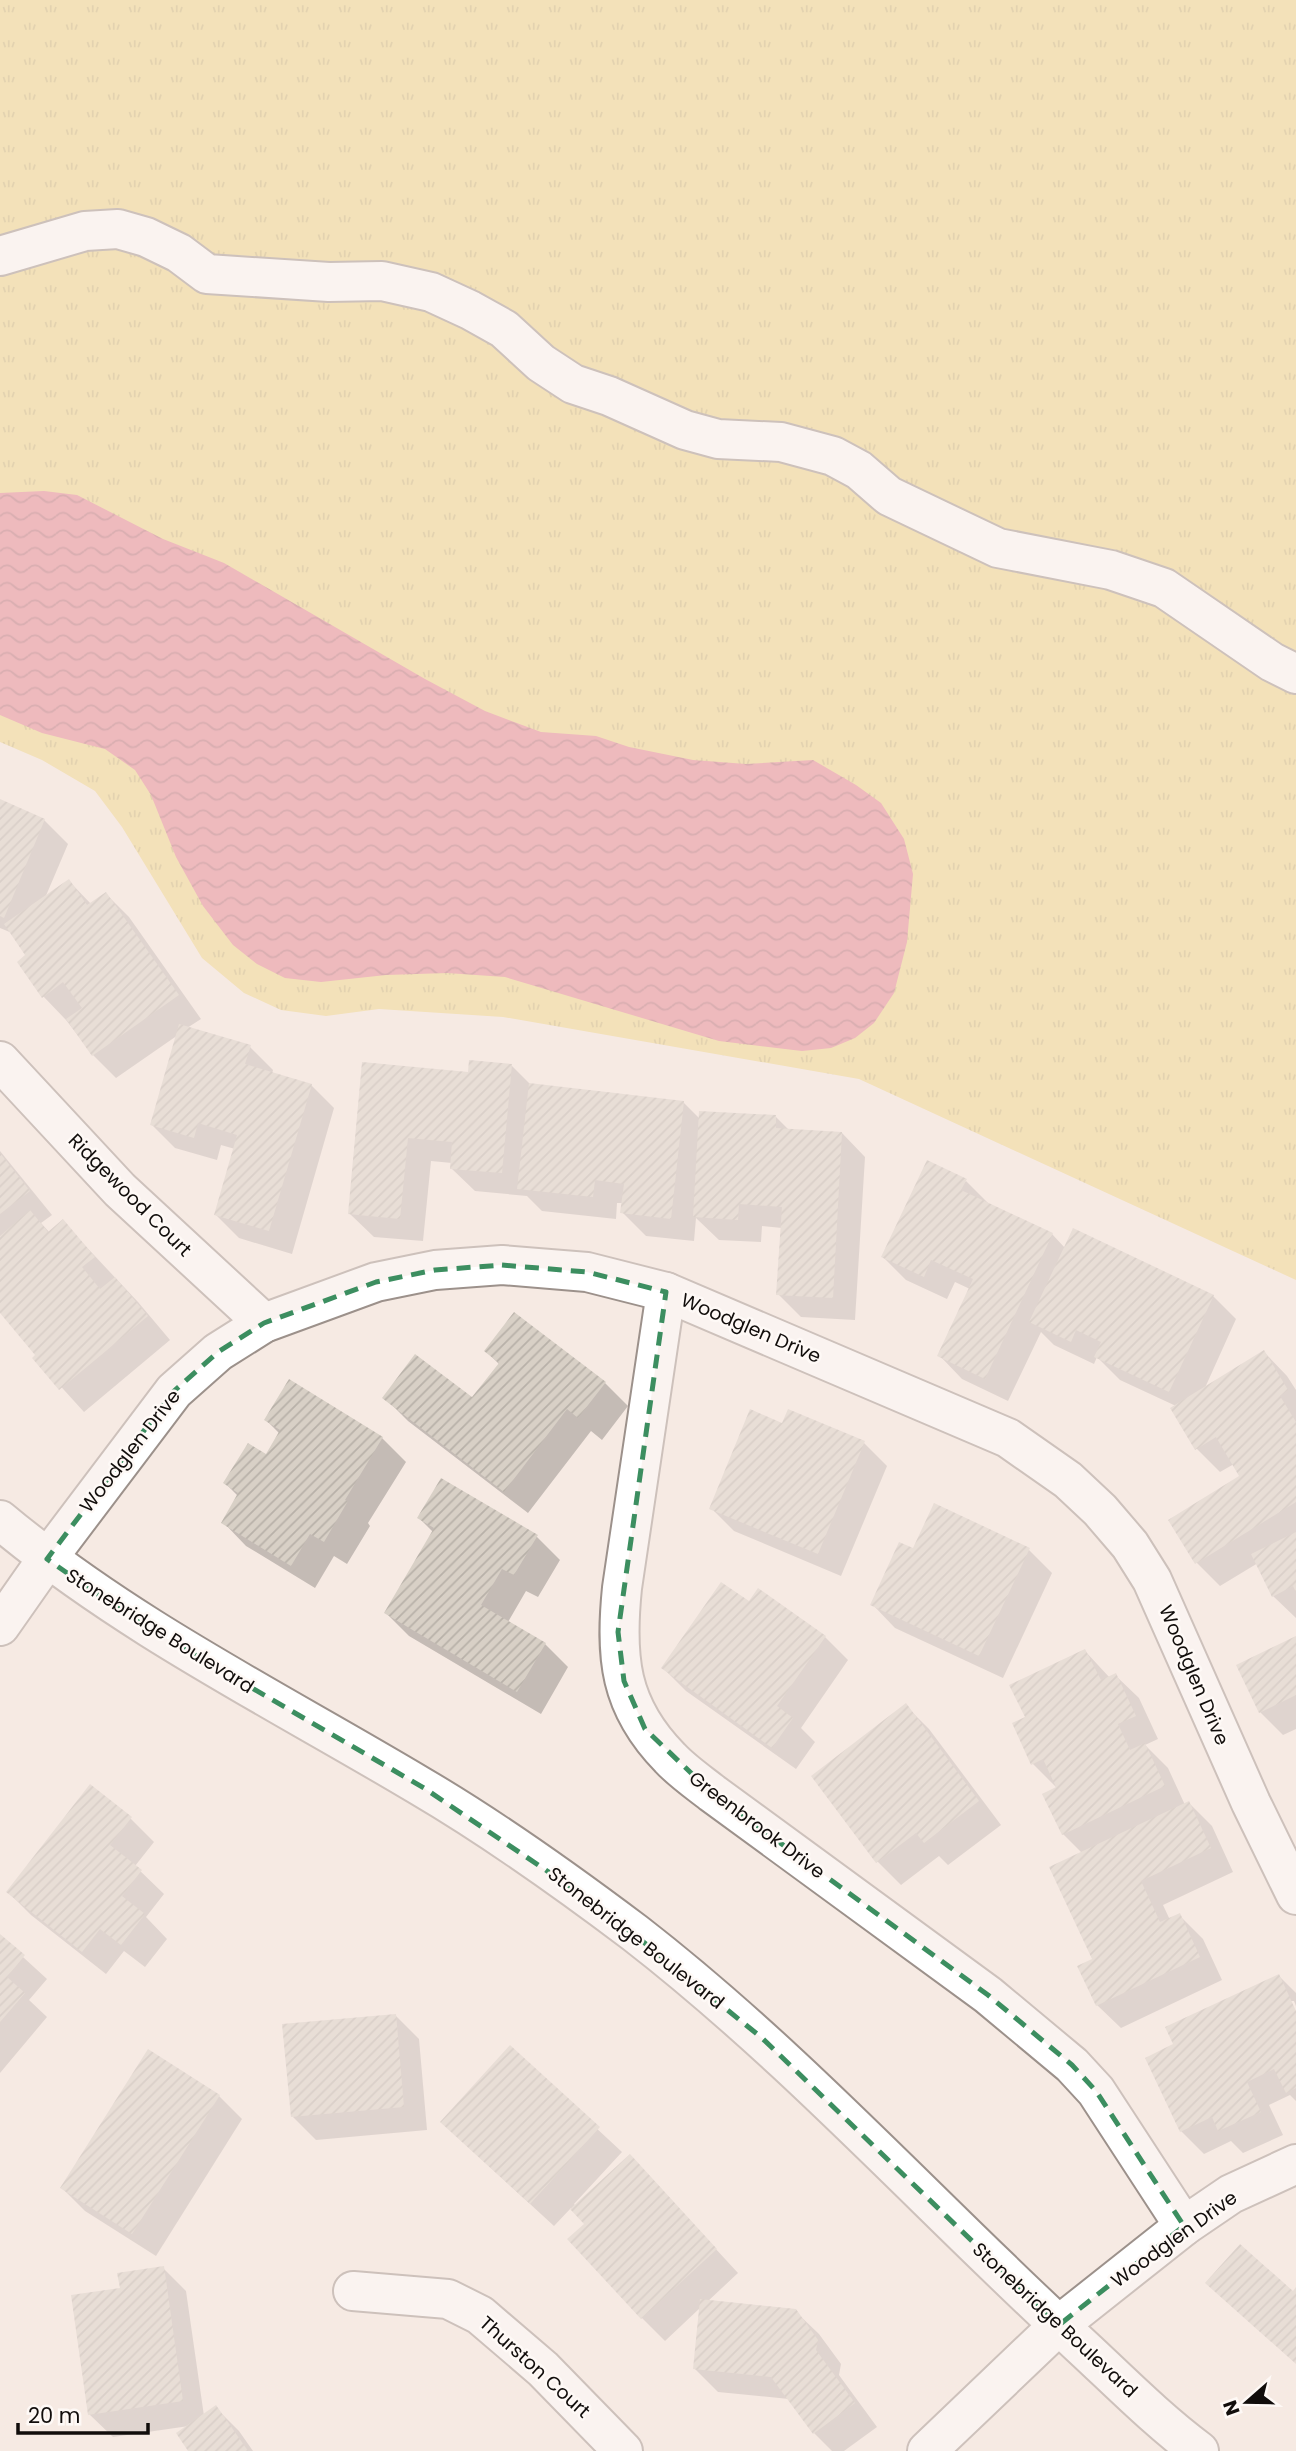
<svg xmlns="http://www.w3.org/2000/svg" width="1296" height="2451" font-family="Poppins,sans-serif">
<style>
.grass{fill:url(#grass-tufts)}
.water{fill:url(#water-waves)}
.shadow{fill:#0003}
.building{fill:url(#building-hatch)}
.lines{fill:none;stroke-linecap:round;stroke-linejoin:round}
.minor-casing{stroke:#9c918b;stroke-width:42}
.minor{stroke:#fff;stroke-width:38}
.marked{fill:none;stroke:#3c8e60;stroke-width:5;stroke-dasharray:14 9;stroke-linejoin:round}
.labels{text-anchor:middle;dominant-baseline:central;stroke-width:5;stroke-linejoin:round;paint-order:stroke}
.street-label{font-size:19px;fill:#110d0b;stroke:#fef9f6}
</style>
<defs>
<pattern id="grass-tufts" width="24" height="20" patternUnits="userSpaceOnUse" patternTransform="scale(1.75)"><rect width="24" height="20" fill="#efd785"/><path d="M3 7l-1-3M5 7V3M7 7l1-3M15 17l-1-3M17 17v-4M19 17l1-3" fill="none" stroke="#ccb772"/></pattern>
<pattern id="water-waves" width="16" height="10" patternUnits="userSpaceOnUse" patternTransform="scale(1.75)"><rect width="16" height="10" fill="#e4808f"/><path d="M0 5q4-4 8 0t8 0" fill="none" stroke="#b76773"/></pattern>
<pattern id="building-hatch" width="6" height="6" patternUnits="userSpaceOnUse" patternTransform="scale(1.75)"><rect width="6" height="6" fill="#d8d0c6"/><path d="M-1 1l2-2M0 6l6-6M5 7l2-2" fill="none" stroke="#b8b1a9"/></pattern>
</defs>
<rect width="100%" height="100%" fill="#f6eae3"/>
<polygon class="grass" points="0,0 1296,0 1296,1280 859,1079 503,1017 379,1009 326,1016 281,1010 244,993 202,958 122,827 95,791 42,760 0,742"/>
<polygon class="water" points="44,491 77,495 163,539 224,563 425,679 485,711 541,732 596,736 629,747 693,760 746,764 813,760 856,785 881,803 904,839 913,874 907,942 894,993 874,1023 855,1038 831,1048 802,1051 719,1041 505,977 447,973 386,975 321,982 285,978 257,964 233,945 203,906 176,857 151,795 135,770 105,749 42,733 0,715 0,493"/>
<g class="shadow">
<polygon points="0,801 44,820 68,844 45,898 69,881 91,904 106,894 129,917 201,1019 187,1028 250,1047 273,1070 272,1074 311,1085 334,1108 292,1254 239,1238 216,1215 235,1149 221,1145 217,1160 175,1148 152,1125 178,1035 116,1078 93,1055 66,1020 43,996 27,956 12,933 0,928"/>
<polygon points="364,1064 470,1073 511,1065 531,1085 683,1102 701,1120 776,1117 789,1130 842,1133 865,1157 855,1320 801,1317 778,1294 782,1228 762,1226 761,1242 719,1240 696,1218 694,1241 646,1236 622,1212 623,1203 617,1203 616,1219 542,1211 527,1196 475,1191 451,1168 452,1163 431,1161 423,1241 374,1237 350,1214"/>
<polygon points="0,1151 52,1215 41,1223 50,1233 63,1222 138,1302 170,1340 84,1412 35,1358 38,1356 0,1310"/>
<polygon points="966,1181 989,1204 1052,1234 1065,1248 1213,1296 1236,1319 1204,1390 1264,1352 1287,1376 1296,1390 1296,1618 1273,1596 1258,1563 1220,1586 1197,1563 1171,1520 1242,1477 1234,1464 1220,1472 1197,1449 1176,1406 1120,1380 1097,1357 1094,1364 1054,1345 1041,1332 1008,1401 962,1379 939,1355 970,1289 955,1282 947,1299 906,1280 883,1257"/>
<polygon points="486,1351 605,1383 628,1406 602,1440 591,1431 528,1513 408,1421 385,1398 472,1400 500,1365"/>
<polygon points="290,1382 382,1438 406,1462 368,1523 370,1526 347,1564 334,1556 315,1588 246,1546 223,1522 238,1496 225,1483 266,1456 280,1434 266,1420"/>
<polygon points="783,1425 864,1443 887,1466 841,1576 734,1531 711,1508"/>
<polygon points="419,1518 537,1537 560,1560 538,1597 526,1591 508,1622 545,1644 568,1667 541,1714 409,1636 386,1613 433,1532"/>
<polygon points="1029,1550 1052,1573 1003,1678 895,1628 872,1604 913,1551"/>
<polygon points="749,1604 825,1637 848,1660 801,1728 815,1742 796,1769 686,1691 663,1668"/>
<polygon points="1296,1638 1296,1729 1283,1735 1260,1712"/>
<polygon points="1085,1651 1110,1678 1115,1675 1139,1698 1158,1739 1145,1745 1168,1768 1185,1805 1189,1803 1212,1826 1233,1872 1163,1905 1170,1920 1180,1916 1203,1939 1222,1980 1121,2028 1097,2005 1082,1853 1063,1834 1058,1789 1033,1764 1027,1717"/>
<polygon points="906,1706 929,1729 1001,1825 948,1865 939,1856 901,1885 878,1862 813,1776"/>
<polygon points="130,1818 154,1842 135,1866 164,1894 146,1917 167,1939 145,1967 124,1951 106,1974 31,1915 8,1892"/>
<polygon points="0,1936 47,1979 29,2000 47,2017 0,2073"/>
<polygon points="1279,1976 1296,1993 1296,2006 1294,2001 1290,2001 1296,2015 1296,2101 1290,2095 1269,2105 1283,2135 1243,2153 1231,2141 1204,2154 1181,2131 1175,2045"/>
<polygon points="396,2016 419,2039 427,2130 316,2140 293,2117"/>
<polygon points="510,2048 622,2152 574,2204 576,2206 630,2156 738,2273 707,2302 795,2311 819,2334 841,2364 839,2375 877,2427 844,2451 832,2451 814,2433 789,2399 718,2392 694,2368 700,2308 665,2341 642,2318 586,2224 571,2208 554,2226 466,2145"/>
<polygon points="219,2096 242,2119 156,2256 85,2211 62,2188"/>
<polygon points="163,2268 186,2291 204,2416 216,2408 239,2431 253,2451 190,2451 189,2426 113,2437 89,2414 122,2289"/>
</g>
<g class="building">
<polygon points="0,799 45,819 4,918 0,916"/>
<polygon points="69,879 87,905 106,892 179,995 92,1056 66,1019 82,1008 63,982 42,998 17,962 25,955 4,924"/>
<polygon points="179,1024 251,1045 245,1064 312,1084 269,1231 214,1215 237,1135 198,1123 194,1138 150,1125"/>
<polygon points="469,1060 512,1064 502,1173 450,1169 452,1142 408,1138 400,1219 348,1214 362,1062 468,1072"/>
<polygon points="529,1083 684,1101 671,1219 620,1213 624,1184 595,1180 593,1197 517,1189"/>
<polygon points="699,1111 776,1115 776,1128 842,1132 833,1298 776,1295 782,1207 739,1204 738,1220 693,1217"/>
<polygon points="0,1153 30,1191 0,1214"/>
<polygon points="927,1160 967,1179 961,1190 1053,1233 985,1379 937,1356 973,1279 931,1260 924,1277 881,1257"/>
<polygon points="30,1210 48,1232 63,1219 95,1257 82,1267 100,1289 115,1277 148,1316 59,1390 32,1358 35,1355 0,1313 0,1236"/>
<polygon points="1073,1228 1214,1295 1169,1392 1094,1357 1101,1342 1076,1330 1071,1342 1029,1322"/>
<polygon points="514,1312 606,1382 578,1418 567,1409 504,1492 382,1398 415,1354 472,1397 499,1363 484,1351"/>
<polygon points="1264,1350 1288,1390 1280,1396 1296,1422 1296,1502 1195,1564 1168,1520 1239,1476 1216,1437 1195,1450 1170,1408"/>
<polygon points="289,1379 383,1437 345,1500 348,1501 324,1542 310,1534 291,1566 221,1523 238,1493 223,1483 248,1443 266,1454 280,1430 264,1420"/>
<polygon points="750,1409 782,1423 788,1409 865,1441 818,1554 709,1509"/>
<polygon points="441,1478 538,1535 514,1575 502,1569 481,1605 546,1643 517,1692 384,1613 434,1528 417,1518"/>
<polygon points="934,1503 1030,1548 979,1656 870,1605 899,1542 913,1548"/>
<polygon points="1296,1532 1296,1592 1293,1586 1272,1597 1251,1554"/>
<polygon points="721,1582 749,1601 758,1588 826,1636 777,1706 793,1718 772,1748 661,1668"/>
<polygon points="1296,1636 1296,1695 1259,1713 1236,1665"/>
<polygon points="1085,1649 1101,1680 1116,1673 1136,1716 1118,1724 1130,1750 1145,1743 1165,1786 1062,1835 1042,1794 1056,1787 1043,1759 1031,1765 1012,1723 1025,1717 1009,1685"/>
<polygon points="906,1703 979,1801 924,1843 916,1833 876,1863 811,1776"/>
<polygon points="90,1784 132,1817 110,1845 142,1870 122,1896 145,1914 121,1945 100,1929 82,1952 6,1892"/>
<polygon points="1189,1801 1211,1848 1141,1881 1160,1922 1180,1913 1200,1957 1096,2006 1077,1966 1092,1959 1049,1867"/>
<polygon points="0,1934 25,1955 7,1977 25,1993 0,2022"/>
<polygon points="1279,1974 1296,2011 1296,2088 1286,2093 1274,2069 1247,2082 1261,2112 1218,2131 1212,2117 1180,2132 1145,2058 1173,2044 1165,2027"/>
<polygon points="396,2014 404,2107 291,2117 282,2024"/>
<polygon points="510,2045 600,2127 530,2204 440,2122"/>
<polygon points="148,2049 220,2095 132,2234 60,2188"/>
<polygon points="630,2154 717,2249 641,2319 567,2239 584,2224 570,2209"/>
<polygon points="1240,2244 1293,2291 1296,2287 1296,2364 1205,2283"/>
<polygon points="164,2266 183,2401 88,2415 71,2295 120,2288 117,2273"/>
<polygon points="700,2299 796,2309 818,2340 816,2350 855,2403 813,2434 771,2377 693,2369"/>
<polygon points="216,2405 248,2451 188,2451 176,2433"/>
</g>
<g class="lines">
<g class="minor-casing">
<g id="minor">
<polyline points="0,256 85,231 118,229 146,237 179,253 207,274 329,282 382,281 431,292 470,310 504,329 541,363 573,384 609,396 685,430 718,439 781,442 833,456 859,470 889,496 998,548 1111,570 1164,588 1272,662 1296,674"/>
<polyline points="0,1061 120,1190 264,1323"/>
<path d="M666 1292 622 1588C615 1657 619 1706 670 1758 682 1771 698 1782 712 1793L988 1995 1072 2065 1096 2091 1184 2226"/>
<path d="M0 1520C128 1627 278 1701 420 1786 495 1830 566 1881 635 1933 795 2057 930 2207 1079 2344 1118 2380 1156 2419 1199 2451"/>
<polyline points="0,1626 47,1559 174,1391 218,1352 264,1323 376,1282 435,1270 502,1265 587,1272 666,1292 1008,1438 1068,1480 1100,1510 1130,1545 1152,1580 1251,1803 1296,1895"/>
<polyline points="353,2291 448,2299 480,2315 543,2369 623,2451"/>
<polyline points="927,2451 1059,2325 1184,2226 1231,2194 1296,2164"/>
</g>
</g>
<use href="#minor" class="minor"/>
</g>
<path d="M0 0H1296V2451H0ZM502 1265 587 1272 666 1292 618 1632 624 1681 645 1729 712 1793 988 1995 1072 2065 1096 2091 1184 2226 1059 2325 762 2038 599 1906 424 1788 135 1620 47 1559 174 1391 218 1352 264 1323 376 1282 435 1270Z" fill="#f6eae3" fill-opacity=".55" fill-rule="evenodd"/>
<path class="marked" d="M502 1265 587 1272 666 1292 618 1632 624 1681 645 1729 712 1793 988 1995 1072 2065 1096 2091 1184 2226 1059 2325 762 2038 599 1906 424 1788 135 1620 47 1559 174 1391 218 1352 264 1323 376 1282 435 1270Z"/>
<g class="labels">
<g class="street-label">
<text transform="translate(130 1195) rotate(45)">Ridgewood Court</text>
<text transform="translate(751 1328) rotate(23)">Woodglen Drive</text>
<text transform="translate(130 1451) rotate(-52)">Woodglen Drive</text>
<text transform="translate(160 1631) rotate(32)">Stonebridge Boulevard</text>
<text transform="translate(1194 1675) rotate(67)">Woodglen Drive</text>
<text transform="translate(757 1825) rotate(37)">Greenbrook Drive</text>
<text transform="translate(636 1938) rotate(38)">Stonebridge Boulevard</text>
<text transform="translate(1174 2239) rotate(-36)">Woodglen Drive</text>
<text transform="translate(1055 2320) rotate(43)">Stonebridge Boulevard</text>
<text transform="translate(535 2367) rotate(42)">Thurston Court</text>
</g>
</g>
<g transform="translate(1247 2402) rotate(250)" stroke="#fef9f6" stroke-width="5" paint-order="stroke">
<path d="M0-5L12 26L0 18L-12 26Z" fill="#110d0b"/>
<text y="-10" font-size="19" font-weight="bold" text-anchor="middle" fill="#110d0b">N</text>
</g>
<path d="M18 2423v10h130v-10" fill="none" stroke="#110d0b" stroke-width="3.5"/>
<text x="28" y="2423" font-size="21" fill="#110d0b" stroke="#fef9f6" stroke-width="5" paint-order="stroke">20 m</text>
</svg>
